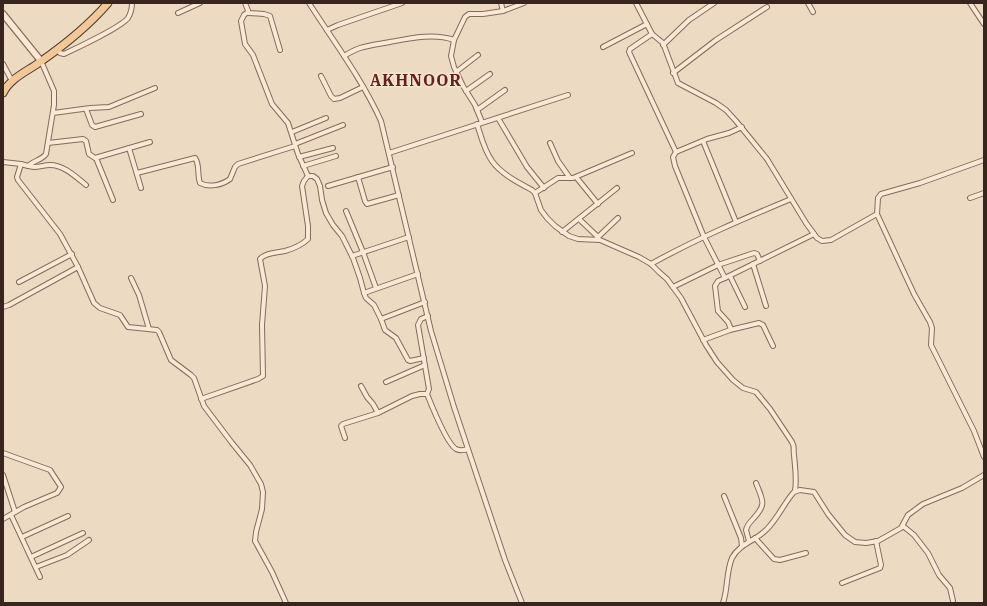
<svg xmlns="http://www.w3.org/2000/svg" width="987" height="606" font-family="'IBM Plex Serif',serif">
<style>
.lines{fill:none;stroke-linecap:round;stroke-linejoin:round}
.minor-casing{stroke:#876b59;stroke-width:6}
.tertiary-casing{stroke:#876b59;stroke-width:8}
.primary-casing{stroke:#553a2e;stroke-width:9}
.minor{stroke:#f8e8d5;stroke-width:4}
.tertiary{stroke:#f8e8d5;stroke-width:5.5}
.primary{stroke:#f1c89a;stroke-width:7}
.labels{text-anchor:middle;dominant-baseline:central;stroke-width:3;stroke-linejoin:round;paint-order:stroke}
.district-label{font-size:16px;font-weight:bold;letter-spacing:1px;fill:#63211d;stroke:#f5e5d1}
</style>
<rect width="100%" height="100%" fill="#eddac2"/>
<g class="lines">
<g class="minor-casing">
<g id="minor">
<polyline points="245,3 249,13 264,14 270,16 280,50"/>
<path d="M309 3C334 42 362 79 381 121L431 331 454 407 505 560 522 603"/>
<polyline points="501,3 503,11"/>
<polyline points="636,3 652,34 663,43 678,83 716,103 726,110 736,121 767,159 806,223 817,238 822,241 831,240 877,214 914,294 930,322 932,328 931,345 974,431 984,457"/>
<polyline points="808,3 813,12"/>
<polyline points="970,3 984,24"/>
<polyline points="248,12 244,15 241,21 245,44 253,55 272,104 288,123 298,154 308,176"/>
<polyline points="178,13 200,3"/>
<polyline points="327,30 338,25 402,3"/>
<polyline points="652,34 630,49 629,52 676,152 707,139 729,133 742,127"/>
<polyline points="663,45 689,20 714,3"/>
<polyline points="603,47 647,24"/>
<path d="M57 49 60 53 64 54C77 48 121 27 128 18 131 13 132 9 132 3"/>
<path d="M344 56C349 53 354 50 360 48 370 45 380 44 390 42 411 38 434 33 454 40"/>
<polyline points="3,64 12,81"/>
<polyline points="456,72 478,55"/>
<polyline points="673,73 716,40 767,7"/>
<polyline points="321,76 331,96 334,99 340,98 363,87"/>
<polyline points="466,91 490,74"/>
<polyline points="86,109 92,125 95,127 141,114"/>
<polyline points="477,110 505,90"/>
<polyline points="53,113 90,108 109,107 155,88"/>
<polyline points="498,118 527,167 544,188"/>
<polyline points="482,122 475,105 463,86 454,67 451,56 454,40 465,17 469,14 483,14 503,11 524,3"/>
<path d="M477 124C481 136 484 150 492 161 501 174 519 183 532 190L535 193 558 178H573L632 153"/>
<polyline points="292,132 326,118"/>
<polyline points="703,141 736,222"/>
<polyline points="48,143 83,139 86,141 89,154 95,158 150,142"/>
<polyline points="550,143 558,161 570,178"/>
<polyline points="295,144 343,125"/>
<polyline points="129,148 141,188"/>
<polyline points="676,152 673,157 675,166 704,237 725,278 814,234"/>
<polyline points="389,153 568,95"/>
<polyline points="299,157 333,148"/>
<polyline points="96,158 113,200"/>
<polyline points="3,162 21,164 17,177 18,180 60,234 78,267 94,303 100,308 120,315 128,327 157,330 159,332 171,360 191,375 194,378 204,406 232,443 250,465 261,484 263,492 262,509 256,532 255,541 272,572 286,603"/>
<path d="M21 164 28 166C33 161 42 160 46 154L54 105V91L41 61"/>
<path d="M28 166C36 169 42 165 50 165 64 165 76 177 86 185"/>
<polyline points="303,166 336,156"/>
<path d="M137 173 195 158C200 164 197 175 200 183 209 188 222 185 230 179L235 167 238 164 295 146"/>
<polyline points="358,177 365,201 367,204 399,195"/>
<polyline points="576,177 598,204"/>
<polyline points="328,186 393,167"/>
<path d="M535 193 541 210 547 218 555 226 569 236 578 239 600 240 639 257 651 264 659 272 667 279 681 298 706 345 717 362 733 380 743 388 756 392 770 409 792 442C795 447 793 450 794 455 795 467 797 478 795 491"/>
<polyline points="970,198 984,193"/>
<polyline points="346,211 363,252 376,288"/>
<polyline points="877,214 878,198 881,194 920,183 984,160"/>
<polyline points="579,219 598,237"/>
<polyline points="562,232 617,188"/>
<polyline points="596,239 618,218"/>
<polyline points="352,256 409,237"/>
<path d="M651 264C696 239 743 219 791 199"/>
<polyline points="753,264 766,306"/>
<polyline points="730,276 745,307"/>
<polyline points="131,278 139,295 149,329"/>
<polyline points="725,278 718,281 715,286 718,311 728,322 731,329"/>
<polyline points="19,282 72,254"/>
<polyline points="673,287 718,265 754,253 757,254 760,261"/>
<polyline points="364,293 418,274"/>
<polyline points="3,307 9,305 78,267"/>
<polyline points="381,319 385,330 396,338 408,360 410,361 424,358"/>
<polyline points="703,340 730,330 759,323 763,325 773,346"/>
<polyline points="386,382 425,365"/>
<polyline points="361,386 367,397 373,404 378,413"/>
<path d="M427 394C431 404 447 444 456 449 460 451 465 450 468 449"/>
<path d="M201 399 258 379 263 376 262 325 265 286 260 259C266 252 277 253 285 251 292 249 302 245 308 239V226L302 186 304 181 308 176H313L317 179 320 186 322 200 326 213 333 225 342 236 353 258 360 278 364 293 366 298 374 305 381 319 425 302"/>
<polyline points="345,438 341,426 343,424 378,413 412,396 420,394 427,394 429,389 418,325 421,319 428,316"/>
<polyline points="3,453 50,470 61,487 57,493 24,507 3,519"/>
<polyline points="3,475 15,512"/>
<polyline points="724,496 741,538 742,546"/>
<polyline points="11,515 40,577"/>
<polyline points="903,526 914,535 928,553 939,575 950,588 953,601"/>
<polyline points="22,537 68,516"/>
<polyline points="755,538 774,559 780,560 806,553"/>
<path d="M749 541 746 530C747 525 750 522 753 519 767 504 763 501 756 483"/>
<polyline points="31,557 83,533"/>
<polyline points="36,567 67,555 89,540"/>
<polyline points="842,583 880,568 881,565 876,541"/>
<path d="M723 603C728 589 726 572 732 558 740 543 756 541 767 529 778 518 784 503 794 492L800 490 814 492 828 514 845 535 855 542 866 543 878 541 901 528 908 515 923 504 962 488 984 475"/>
</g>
</g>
<g class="tertiary-casing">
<polyline id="tertiary" points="3,14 41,61"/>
</g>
<g class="primary-casing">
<path id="primary" d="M3 93C10 78 28 71 40 62 63 46 90 24 108 3"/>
</g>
<use href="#minor" class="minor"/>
<use href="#tertiary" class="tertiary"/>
<use href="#primary" class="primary"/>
</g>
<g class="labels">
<g class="district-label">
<text x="416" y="80">AKHNOOR</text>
</g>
</g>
<rect width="987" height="606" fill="none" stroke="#37261d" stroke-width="8"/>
</svg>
